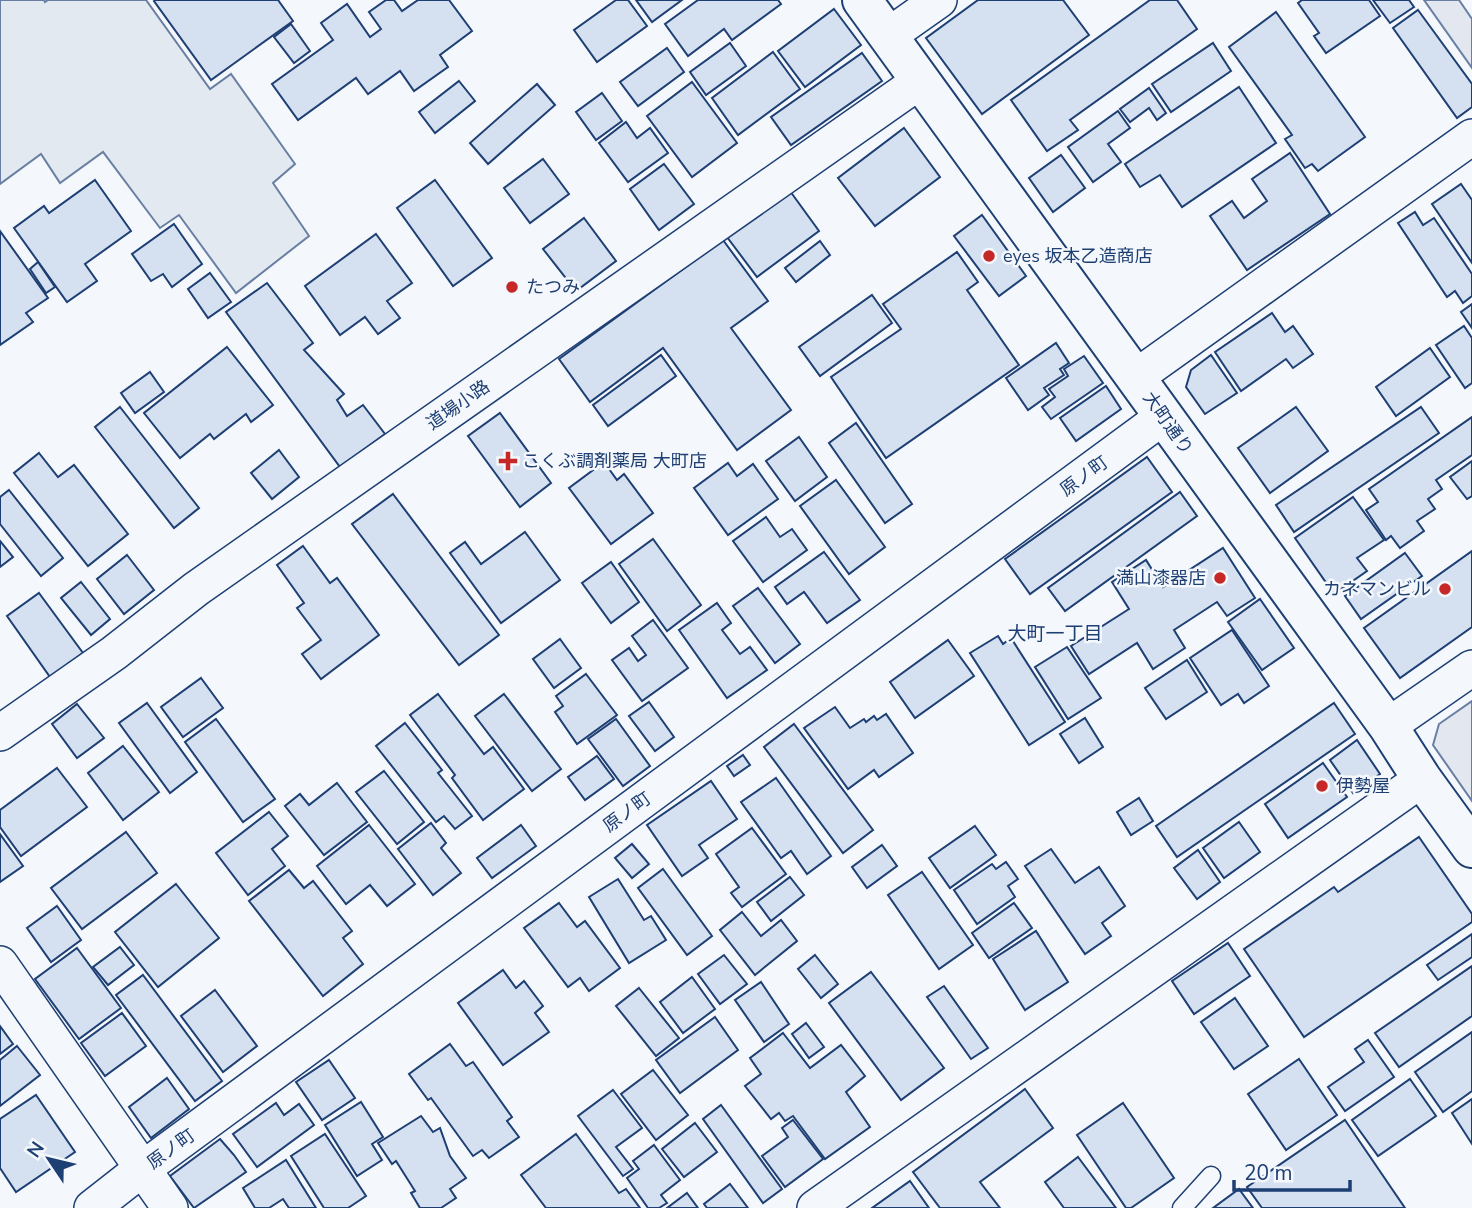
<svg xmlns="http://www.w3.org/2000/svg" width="1472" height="1208" font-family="'Nunito Sans','Noto Sans JP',sans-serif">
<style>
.green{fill:#e3e9f0;stroke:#687fa3;stroke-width:2}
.parking{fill:#e3e8f0;stroke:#687fa3;stroke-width:2}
.building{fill:#d5e0f0;stroke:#1d3f73;stroke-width:2}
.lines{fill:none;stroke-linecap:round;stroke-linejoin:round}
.service-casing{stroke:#1d3f73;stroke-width:21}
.minor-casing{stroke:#1d3f73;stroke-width:38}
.tertiary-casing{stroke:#1d3f73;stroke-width:42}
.service{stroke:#f4f7fb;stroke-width:18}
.minor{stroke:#f4f7fb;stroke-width:35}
.tertiary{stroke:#f4f7fb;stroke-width:38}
.poi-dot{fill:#c62828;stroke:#f4f7fb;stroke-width:2.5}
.labels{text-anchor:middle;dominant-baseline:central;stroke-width:5;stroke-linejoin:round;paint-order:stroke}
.poi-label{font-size:18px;fill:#1d3f73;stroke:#f4f7fb;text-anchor:start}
.street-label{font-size:18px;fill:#1d3f73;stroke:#f4f7fb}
.neighbourhood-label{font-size:19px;fill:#1d3f73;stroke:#f4f7fb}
</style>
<rect width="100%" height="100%" fill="#f4f7fb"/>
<polygon class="green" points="0,0 44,0 45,2 48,0 146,0 210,89 231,74 295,164 273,183 309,236 236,293 179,215 160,228 103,152 60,183 41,154 0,184"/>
<g class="parking">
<polygon points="1424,0 1459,0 1472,19 1472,68"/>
<polygon points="1472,701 1472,801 1433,745 1439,724"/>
</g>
<g class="building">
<polygon points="155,0 278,0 293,21 211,80 154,1"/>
<polygon points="386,0 394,0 402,11 418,0 449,0 472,31 440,55 448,67 414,91 400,71 368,94 356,78 298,120 272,84 333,40 321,23 347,4 370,37 381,29 369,12"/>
<polygon points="616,0 628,0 647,26 597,62 574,30"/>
<polygon points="636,0 682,0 652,22"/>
<polygon points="698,0 778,0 781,4 732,40 724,29 688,56 665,24"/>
<polygon points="978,0 1063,0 1089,35 982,114 926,38"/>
<polygon points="1150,0 1177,0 1197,29 1070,120 1078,130 1047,151 1011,100"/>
<polygon points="1302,0 1369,0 1380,16 1326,53 1314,36 1319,33 1298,3"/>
<polygon points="1373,0 1409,0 1414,7 1390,23"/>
<polygon points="834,9 861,45 805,87 778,51"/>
<polygon points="1418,10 1472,84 1472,107 1457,118 1393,28"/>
<polygon points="1276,12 1365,137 1318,171 1312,164 1305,168 1285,139 1292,135 1229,47"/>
<polygon points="291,24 310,51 294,63 274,37"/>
<polygon points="730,43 746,66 706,95 690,72"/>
<polygon points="1213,43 1231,71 1171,112 1152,84"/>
<polygon points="667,48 684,72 638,106 620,82"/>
<polygon points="773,52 800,89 738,135 712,98"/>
<polygon points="862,53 882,81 791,145 771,117"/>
<polygon points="459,81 475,101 435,133 419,112"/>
<polygon points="692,82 737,143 692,177 647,116"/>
<polygon points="537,84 555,105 488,164 470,143"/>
<polygon points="1239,87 1276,143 1182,207 1160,175 1140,187 1125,164"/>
<polygon points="1149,88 1166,113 1157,120 1149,108 1130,122 1120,109"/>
<polygon points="602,93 622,121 596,140 576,112"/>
<polygon points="1118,111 1130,128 1108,144 1121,162 1093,182 1068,147"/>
<polygon points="626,122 637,138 650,128 668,153 628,182 599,143"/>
<polygon points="904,128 940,177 875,226 838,178"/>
<polygon points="1290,153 1330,214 1247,270 1210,216 1232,201 1244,218 1267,201 1252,179"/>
<polygon points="1061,155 1085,188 1053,212 1029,178"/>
<polygon points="543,159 569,194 530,223 504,188"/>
<polygon points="664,164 694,204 659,230 630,189"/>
<polygon points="95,180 131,231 85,264 97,281 67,302 14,228 44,206 49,213"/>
<polygon points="435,180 492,258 453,286 397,208"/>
<polygon points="1461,184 1472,200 1472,263 1432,204"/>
<polygon points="790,191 819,231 757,277 727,237"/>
<polygon points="1415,212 1423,225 1434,218 1472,274 1472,296 1463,303 1455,291 1447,297 1398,223"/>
<polygon points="982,215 1026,276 999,296 954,236"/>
<polygon points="584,218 616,261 576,291 543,249"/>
<polygon points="174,224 202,264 172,287 163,274 151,281 132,254"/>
<polygon points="0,231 48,298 26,313 33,322 0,345"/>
<polygon points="376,234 412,283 387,301 400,318 378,334 365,317 340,335 305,286"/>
<polygon points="723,240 768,301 731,328 791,410 737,450 663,348 590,402 559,359"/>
<polygon points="820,241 830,255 796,282 785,268"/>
<polygon points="957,252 978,282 967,290 1019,365 886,458 831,377 901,329 883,304"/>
<polygon points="38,262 55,287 46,293 30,269"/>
<polygon points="210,273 231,302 208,318 188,289"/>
<polygon points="267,283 313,343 304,350 344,394 337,400 347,416 363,405 385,434 340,467 226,312"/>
<polygon points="872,295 892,323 820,376 799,347"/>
<polygon points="1472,304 1472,328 1461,312"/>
<polygon points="1272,313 1285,332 1293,326 1313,354 1293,368 1286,359 1241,391 1215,352"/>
<polygon points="1464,326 1472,338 1472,383 1465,388 1436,345"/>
<polygon points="1056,343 1069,363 1060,369 1064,375 1044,388 1049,395 1028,410 1006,378"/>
<polygon points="227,347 273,405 251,422 246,414 214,439 210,434 180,458 144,413"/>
<polygon points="1430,348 1450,377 1396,416 1376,387"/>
<polygon points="661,355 676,376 608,426 593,405"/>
<polygon points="1211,355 1237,393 1205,414 1186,387 1191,370"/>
<polygon points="1084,356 1103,383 1051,419 1042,407 1055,397 1049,389 1068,376 1064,369"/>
<polygon points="150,372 164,392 135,413 121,393"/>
<polygon points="1106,386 1121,409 1076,441 1060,418"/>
<polygon points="120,407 199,508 174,528 95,427"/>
<polygon points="1296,407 1328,451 1270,493 1238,448"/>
<polygon points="1421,407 1439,433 1294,532 1276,505"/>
<polygon points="500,413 551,483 520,507 468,436"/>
<polygon points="1472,417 1472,455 1436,480 1442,489 1428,499 1435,509 1417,521 1424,531 1400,548 1391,536 1386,540 1366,510 1378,502 1369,489"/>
<polygon points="856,423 912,504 885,523 829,443"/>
<polygon points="799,437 827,477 795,501 766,461"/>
<polygon points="279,450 299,477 272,499 251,473"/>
<polygon points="39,453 58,477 74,465 128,534 88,566 14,473"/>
<polygon points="1147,457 1172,492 1030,594 1005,559"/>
<polygon points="1472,461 1472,496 1467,499 1450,477"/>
<polygon points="604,462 617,480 624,474 653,513 611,544 569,488"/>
<polygon points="728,463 737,476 753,464 778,499 728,535 694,488"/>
<polygon points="836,480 885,547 849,574 800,506"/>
<polygon points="9,490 63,558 41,576 0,524 0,497"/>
<polygon points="1180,492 1197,516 1065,611 1048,588"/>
<polygon points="393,494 499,635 459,665 352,524"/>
<polygon points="1353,497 1384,540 1357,558 1367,571 1334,594 1295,538"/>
<polygon points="766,517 780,537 792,529 807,550 763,582 733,541"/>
<polygon points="525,532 560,580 501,623 450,553 465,542 481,564"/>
<polygon points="653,539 701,605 667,631 619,564"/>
<polygon points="0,541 13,557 0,567"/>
<polygon points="303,546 330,583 337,578 379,635 321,679 302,654 321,640 297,608 304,603 277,565"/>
<polygon points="1223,548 1255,598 1227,616 1217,602 1174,630 1185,648 1153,669 1137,643 1089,674 1071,646 1129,609 1112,582 1146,560 1163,587"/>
<polygon points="1472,551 1472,627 1400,678 1364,628"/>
<polygon points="824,552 860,600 827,623 804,592 787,604 775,587"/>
<polygon points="1405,553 1422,576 1361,619 1345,596"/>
<polygon points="127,555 154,590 124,614 97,579"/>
<polygon points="611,562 639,602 611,623 582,583"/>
<polygon points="81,582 110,619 91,635 61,598"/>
<polygon points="758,588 800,644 775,663 733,606"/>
<polygon points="39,593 83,653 50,677 7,616"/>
<polygon points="1260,599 1294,648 1262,670 1228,622"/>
<polygon points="717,603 731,623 722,630 740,654 750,647 767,670 727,698 679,630"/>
<polygon points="653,620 688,668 642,701 612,660 629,648 638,661 646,655 632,636"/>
<polygon points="1232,630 1269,686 1244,703 1238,694 1221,705 1190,658"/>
<polygon points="998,636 1003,644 1011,638 1065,722 1029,745 970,653"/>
<polygon points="560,639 581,668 554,688 533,659"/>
<polygon points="948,640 974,676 915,718 890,682"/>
<polygon points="1067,647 1101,698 1068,719 1035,667"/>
<polygon points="1187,660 1207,692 1166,719 1145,688"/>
<polygon points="586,674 617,715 577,744 555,712 563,706 556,696"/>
<polygon points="201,678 223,708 183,737 161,707"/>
<polygon points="438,694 484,754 493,747 524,789 483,820 452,778 455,775 410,715"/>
<polygon points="504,694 561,769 532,791 475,716"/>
<polygon points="649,702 674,737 655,751 629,716"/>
<polygon points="147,703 197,772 170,793 119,723"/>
<polygon points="1334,703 1355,734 1177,857 1156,826"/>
<polygon points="77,704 104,738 77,758 52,724"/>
<polygon points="835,707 850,728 864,719 866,722 874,716 877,720 886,714 913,753 879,777 874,770 848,789 804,728"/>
<polygon points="1085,718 1103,747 1079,763 1060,734"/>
<polygon points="216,719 275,799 243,822 185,742"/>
<polygon points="616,719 650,766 623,786 588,739"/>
<polygon points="405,723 442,770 438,773 472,816 455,829 444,816 436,822 376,746"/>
<polygon points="794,724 873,830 843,853 764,747"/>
<polygon points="1357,740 1380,774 1353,793 1330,760"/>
<polygon points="123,746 159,792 123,820 88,773"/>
<polygon points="743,755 750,765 734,776 727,766"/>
<polygon points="597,756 614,779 585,800 568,777"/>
<polygon points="1323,763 1347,797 1288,838 1265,804"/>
<polygon points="57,768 87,807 21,856 0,827 0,810"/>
<polygon points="384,771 424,822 397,844 356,792"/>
<polygon points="776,778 831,856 807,874 791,851 781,858 741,802"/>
<polygon points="711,781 737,819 699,845 708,858 682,876 647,825"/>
<polygon points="337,783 367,822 324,855 285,806 300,794 309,805"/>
<polygon points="1139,798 1153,821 1131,835 1117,812"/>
<polygon points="269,812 288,836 272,849 285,866 248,895 216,853"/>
<polygon points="1239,822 1260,852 1224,878 1203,848"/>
<polygon points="431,823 446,843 441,848 461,873 433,895 398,849"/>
<polygon points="369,825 415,884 387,906 370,885 346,904 317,866"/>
<polygon points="521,825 536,846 492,878 477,858"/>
<polygon points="975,826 996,855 950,888 929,858"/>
<polygon points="752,828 786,874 742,907 731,893 739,887 716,854"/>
<polygon points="126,832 157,873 82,929 51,888"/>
<polygon points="0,834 23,866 0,882"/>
<polygon points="1419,837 1472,914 1472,922 1304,1037 1244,949 1334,887 1338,892"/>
<polygon points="632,844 649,864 632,878 615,858"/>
<polygon points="882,845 897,866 867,888 852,867"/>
<polygon points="1051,849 1075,883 1099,867 1125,906 1102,923 1111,936 1085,954 1025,866"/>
<polygon points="1198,850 1220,882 1197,899 1174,868"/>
<polygon points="1006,862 1018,879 1008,886 1015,897 977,924 954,890 992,864 996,869"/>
<polygon points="663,869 712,936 687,955 638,888"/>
<polygon points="289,870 304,888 313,881 352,931 343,938 363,964 323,996 249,901"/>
<polygon points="922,872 973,945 939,969 888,895"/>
<polygon points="790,877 804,895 771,921 757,902"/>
<polygon points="618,879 644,920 651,916 666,940 629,963 589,897"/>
<polygon points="176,884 219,938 158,987 115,932"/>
<polygon points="559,903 577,927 585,921 620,968 589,991 580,978 568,987 524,928"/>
<polygon points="1014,903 1032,928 989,958 972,933"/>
<polygon points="57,906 81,940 51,962 27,928"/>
<polygon points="742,912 761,936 781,920 797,941 755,975 720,930"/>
<polygon points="1036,931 1068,982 1025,1010 993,959"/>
<polygon points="1472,934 1472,957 1438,980 1427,965"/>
<polygon points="1228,943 1250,976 1194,1014 1172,981"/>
<polygon points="120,947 134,965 108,985 93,967"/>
<polygon points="77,948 121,1008 79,1039 35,979"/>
<polygon points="724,955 747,984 720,1004 698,974"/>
<polygon points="815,955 838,984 821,998 798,969"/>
<polygon points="1472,966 1472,1016 1399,1067 1375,1033"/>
<polygon points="503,970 516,988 524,981 543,1006 535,1013 549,1032 503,1065 458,1003"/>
<polygon points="871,972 944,1068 901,1100 829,1003"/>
<polygon points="143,975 222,1081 195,1101 116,995"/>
<polygon points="692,977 715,1009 683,1033 660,1002"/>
<polygon points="761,982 789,1024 764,1042 735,1000"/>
<polygon points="944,986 988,1048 971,1059 927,997"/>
<polygon points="639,988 679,1038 656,1056 616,1006"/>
<polygon points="215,990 257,1046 223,1072 181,1016"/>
<polygon points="1235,998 1268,1046 1234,1069 1201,1022"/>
<polygon points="122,1013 146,1046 105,1076 81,1043"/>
<polygon points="715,1017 738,1050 680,1093 656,1060"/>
<polygon points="806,1023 824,1047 809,1058 792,1034"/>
<polygon points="0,1026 13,1044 0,1054"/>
<polygon points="1472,1032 1472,1091 1443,1112 1415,1072"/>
<polygon points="783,1033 810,1068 841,1045 865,1076 846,1092 870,1127 825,1159 793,1116 785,1121 779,1113 771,1119 745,1086 761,1074 750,1058"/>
<polygon points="1368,1040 1394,1077 1345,1111 1328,1087 1364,1062 1355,1049"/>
<polygon points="450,1044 466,1066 473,1062 512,1117 507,1121 519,1137 489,1158 482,1150 473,1156 431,1098 428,1100 409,1074"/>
<polygon points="17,1046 40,1075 0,1106 0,1060"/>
<polygon points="1299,1059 1337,1115 1286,1150 1248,1094"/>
<polygon points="329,1060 355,1098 322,1120 296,1082"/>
<polygon points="653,1070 688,1115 656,1140 621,1094"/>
<polygon points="167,1078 189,1109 151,1138 129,1107"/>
<polygon points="1410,1079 1436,1116 1378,1156 1352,1120"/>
<polygon points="1025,1089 1053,1128 980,1182 1000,1208 940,1208 913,1172"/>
<polygon points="613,1090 642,1128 616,1147 633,1169 623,1176 578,1116"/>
<polygon points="36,1095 75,1152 16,1192 0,1168 0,1119"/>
<polygon points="1472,1099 1472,1144 1452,1113"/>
<polygon points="361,1102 383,1137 372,1144 382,1160 357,1176 325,1125"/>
<polygon points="276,1103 284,1115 299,1104 314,1125 257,1167 233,1134"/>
<polygon points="1123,1103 1174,1178 1131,1208 1126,1208 1077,1135"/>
<polygon points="721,1105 782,1189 763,1203 703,1119"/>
<polygon points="421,1116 433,1132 440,1128 450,1156 466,1178 450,1189 456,1198 441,1208 420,1208 411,1193 415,1191 396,1161 392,1164 378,1143"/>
<polygon points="793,1120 823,1159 785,1187 762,1156 788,1137 782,1128"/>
<polygon points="1345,1120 1405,1208 1262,1208 1247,1187"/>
<polygon points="695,1123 717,1152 684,1177 662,1149"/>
<polygon points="325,1134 366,1196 348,1208 324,1208 291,1156"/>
<polygon points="576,1134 619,1193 626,1189 640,1208 546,1208 521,1175"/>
<polygon points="220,1139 234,1155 246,1172 194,1208 170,1176"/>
<polygon points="654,1145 680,1180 661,1195 667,1203 659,1208 648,1208 627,1178 639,1169 633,1161"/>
<polygon points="1078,1157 1116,1208 1064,1208 1045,1182"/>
<polygon points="286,1160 316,1208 289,1208 283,1199 269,1208 255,1208 243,1188"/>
<polygon points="910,1181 929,1208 872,1208"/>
<polygon points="730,1184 748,1208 707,1208 704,1204"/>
<polygon points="1239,1189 1253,1208 1213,1208"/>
<polygon points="687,1193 698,1208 667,1208"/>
</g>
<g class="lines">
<g class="service-casing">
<polyline id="service" points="1182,1208 1211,1176"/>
</g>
<g class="minor-casing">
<g id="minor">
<polyline points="888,36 939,0"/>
<polyline points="1136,377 1472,137"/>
<polyline points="1388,726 1472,668"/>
<polyline points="0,733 114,653 196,589 920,81"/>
<polyline points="0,964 170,1208"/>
<polyline points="92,1208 129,1179 1163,417"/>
<polyline points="815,1208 1422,779"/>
</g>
</g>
<g class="tertiary-casing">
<polyline id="tertiary" points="862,0 1388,726 1422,779 1472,848"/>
</g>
<use href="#service" class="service"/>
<use href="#minor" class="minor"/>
<use href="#tertiary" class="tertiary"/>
</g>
<g class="poi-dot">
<circle cx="989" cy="256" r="7"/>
<circle cx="512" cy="287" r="7"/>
<path d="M504.5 450.5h7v7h7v7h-7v7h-7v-7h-7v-7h7z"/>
<circle cx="1220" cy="578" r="7"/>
<circle cx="1445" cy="589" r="7"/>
<circle cx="1322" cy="786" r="7"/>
</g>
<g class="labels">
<g class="poi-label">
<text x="1003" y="256">eyes 坂本乙造商店</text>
<text x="526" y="287">たつみ</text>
<text x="522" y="461">こくぶ調剤薬局 大町店</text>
<text x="1206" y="578" text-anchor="end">満山漆器店</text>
<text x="1431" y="589" text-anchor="end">カネマンビル</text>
<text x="1336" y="786">伊勢屋</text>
</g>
<g class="street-label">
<text transform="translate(458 405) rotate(-35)">道場小路</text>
<text transform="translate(1168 423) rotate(55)">大町通り</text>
<text transform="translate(1084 476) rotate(-36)">原ノ町</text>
<text transform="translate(627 812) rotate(-36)">原ノ町</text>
<text transform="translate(171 1149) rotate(-36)">原ノ町</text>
</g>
<g class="neighbourhood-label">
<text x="1055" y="634">大町一丁目</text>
</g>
</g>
<g transform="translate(49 1159) rotate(305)" stroke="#f4f7fb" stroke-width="5" paint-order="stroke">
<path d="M0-5L12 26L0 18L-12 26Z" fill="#1d3f73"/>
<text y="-10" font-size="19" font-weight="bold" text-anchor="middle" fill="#1d3f73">N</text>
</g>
<path d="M1234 1180v10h116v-10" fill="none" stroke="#1d3f73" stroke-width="3.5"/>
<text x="1244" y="1180" font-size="21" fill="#1d3f73" stroke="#f4f7fb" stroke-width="5" paint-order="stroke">20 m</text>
</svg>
